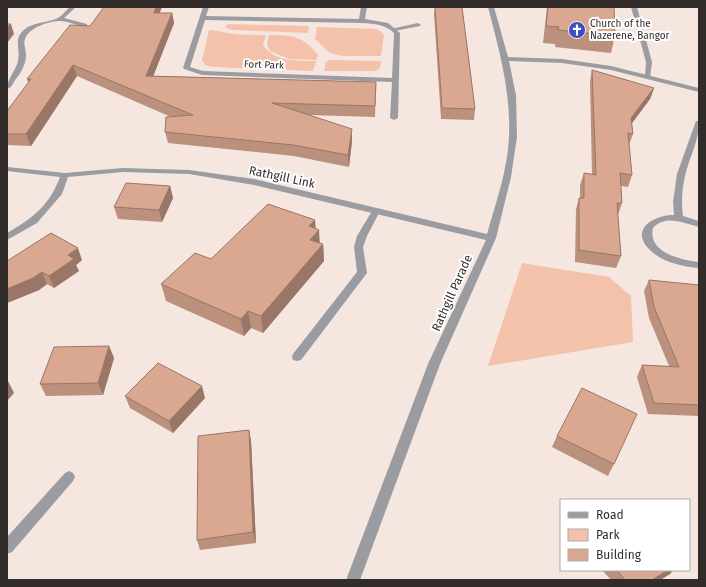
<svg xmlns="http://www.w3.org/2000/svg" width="706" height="587" font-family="'Fira Sans',sans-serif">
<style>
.green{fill:#f4c1aa}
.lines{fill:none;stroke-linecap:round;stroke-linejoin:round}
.lane{fill:#9a9ca1;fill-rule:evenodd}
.street{fill:#9a9ca1;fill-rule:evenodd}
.wall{fill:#bb907d}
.shaded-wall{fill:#997666}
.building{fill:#daa891;stroke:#997666}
.labels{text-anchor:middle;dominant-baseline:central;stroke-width:4;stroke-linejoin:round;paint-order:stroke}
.far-poi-label{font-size:10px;fill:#322c2a;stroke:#fff;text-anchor:start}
.far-street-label{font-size:10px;fill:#322c2a;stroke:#fff}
.street-label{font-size:12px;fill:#322c2a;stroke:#fff}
</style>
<rect width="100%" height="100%" fill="#f5e6e0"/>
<g class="green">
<polygon points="228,24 309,26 308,33 233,30 226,28 225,27"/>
<polygon points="317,27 377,29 384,35 381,56 342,56 330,53 315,39"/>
<path d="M209 30C216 30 221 32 228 33 240 35 253 35 266 35L263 45C274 62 297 61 316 61L313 71 214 67 205 65 202 60Z"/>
<path d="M269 35C294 35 302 36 318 55L316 60 289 59 270 51 267 44Z"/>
<polygon points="330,60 380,61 381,62 380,68 375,71 324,71 326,62"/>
<polygon points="522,263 609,277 631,296 633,342 488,366"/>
</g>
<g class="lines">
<g class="lane">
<polygon points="631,7 637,7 652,62 650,78 645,77 646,62"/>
<polygon points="418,23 421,25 420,26 394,31 391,29"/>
<polygon points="376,208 380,211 367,236 363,247 367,273 301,360 297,361 293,360 292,357 293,354 357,272 354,247 357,236 372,211"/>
</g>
<g class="street">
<path d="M70 7H76L64 18 87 24V26C78 27 69 21 60 21 49 21 28 28 25 39 23 44 26 49 26 55 26 64 21 73 15 80 13 84 11 88 7 89 7 78 16 71 18 61 20 53 17 46 18 39 24 21 46 24 58 18 62 16 66 10 70 7Z"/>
<path d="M203 7H209L206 16 359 19 361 7H367L365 19 388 23 400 33 398 118 394 120 390 118 392 82 202 75 184 69 183 68ZM205 20 362 23C374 24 385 24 394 33L392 78 203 71 190 67Z"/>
<path d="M488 7H494L508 57 562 59 611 66 699 88V92L611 70 562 63 509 61 516 95 517 137 511 177 496 238 440 364 360 580H346L428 364 486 240 254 185 189 174 123 172 68 177 62 194 37 223 7 240V233C33 218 49 206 60 177L7 171V167L65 173 123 168 189 170 254 179 487 234C496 202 508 169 509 136 511 91 499 50 488 7Z"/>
<path d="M696 121H699C699 140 691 154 686 172 682 187 681 202 683 216L699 221V227C684 223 665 214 653 228 647 252 680 260 699 262V268C683 267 662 262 650 250 629 230 653 215 674 215L673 202 677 174Z"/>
<polygon points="69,471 73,473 75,477 73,481 12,552 7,554 7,537 65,473"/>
</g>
</g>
<g class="wall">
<polygon points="435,7 462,7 475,109 474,120 441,119 434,14"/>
<polygon points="547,7 614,7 615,36 611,53 555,47 555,44 543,43"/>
<polygon points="160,13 172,13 174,23 153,76 376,82 375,117 309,115 352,141 349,167 294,156 168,143 165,132 171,117 77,76 31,146 7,145 7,111 28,83 27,79 90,26"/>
<polygon points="592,70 654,88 650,99 631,124 633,134 629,145 632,175 628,187 621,186 622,203 618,215 621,256 616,268 575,262 576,209 579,198 580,198 580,185 584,173 592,174 590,81"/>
<polygon points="170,186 173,198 162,222 118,219 114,207"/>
<polygon points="315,229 319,230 319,243 323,244 324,261 263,333 251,328 244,336 166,301 161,284 211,259"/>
<polygon points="82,260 76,265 79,271 54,288 47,284 39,290 7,303 7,261"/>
<polygon points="649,280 699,285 699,416 648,414 637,377 642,365 669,366 649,318 644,291"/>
<polygon points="109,346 114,358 103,395 46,396 40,384"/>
<polygon points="125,396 205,398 173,433 130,408"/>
<polygon points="249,430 251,441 256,543 200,550 197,540"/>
<polygon points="557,436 614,464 608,476 552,447"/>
<polygon points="602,570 673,570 670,574 660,580 611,580"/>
</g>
<g class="shaded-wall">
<polygon points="156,7 162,7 156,23 154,13"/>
<polygon points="172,13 174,23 149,87 146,76"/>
<polygon points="11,24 14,34 7,43 7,28"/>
<polygon points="73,65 77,76 31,146 26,134"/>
<polygon points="654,88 650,99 627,130 631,118"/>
<polygon points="352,129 352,141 349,167 348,155"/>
<polygon points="170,186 173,198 162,222 159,210"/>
<polygon points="315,220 316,233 319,230 320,246 311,256 309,226"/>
<polygon points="323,244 324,261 263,333 261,316"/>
<polygon points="78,248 82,260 76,265 79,271 54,288 49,276 68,255"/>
<polygon points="42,272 47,284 39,290 7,303 7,289"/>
<polygon points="248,311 251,328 244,336 241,319"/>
<polygon points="109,346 114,358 103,395 98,383"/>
<polygon points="8,381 14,393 7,401 7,382"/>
<polygon points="202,386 205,398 173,433 169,421"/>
<polygon points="249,430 251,441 256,543 253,532"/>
<polygon points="668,570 673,570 670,574 660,580 652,580"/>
</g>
<g class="building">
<polygon points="104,7 156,7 154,13 172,13 146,76 376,82 375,106 272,103 352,129 348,155 293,145 165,132 166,117 193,115 73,65 26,134 7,134 7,111 31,79 27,79 70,25 90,26"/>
<polygon points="435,7 462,7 475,109 442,108"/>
<polygon points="548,7 614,7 615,36 558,30 559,27 546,26"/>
<polygon points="7,24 11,24 7,28"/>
<polygon points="592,70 654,88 631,118 633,134 628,133 632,175 620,173 622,203 617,203 621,256 579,250 579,198 584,198 584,173 596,175"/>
<polygon points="126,183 170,186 159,210 114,207"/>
<polygon points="268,204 315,220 309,226 319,230 310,240 323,244 261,316 248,311 241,319 161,284 195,253 211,259"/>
<polygon points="51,233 78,248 68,255 74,259 49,276 42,272 33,278 7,289 7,261"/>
<polygon points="649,280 699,285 699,405 654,403 642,365 679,367 654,307"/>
<polygon points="109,346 98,383 40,384 54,347"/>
<polygon points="158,363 202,386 169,421 125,396"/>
<polygon points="582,388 637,414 614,464 557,436"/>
<polygon points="249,430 253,532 197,540 198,436"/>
<polygon points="617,570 668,570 652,580 625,580"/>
</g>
<defs>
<g id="church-disc" transform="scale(0.9)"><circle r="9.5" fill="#3c4fc1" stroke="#fff"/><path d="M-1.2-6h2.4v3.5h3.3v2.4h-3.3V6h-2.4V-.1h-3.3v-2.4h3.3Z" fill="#fff"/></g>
</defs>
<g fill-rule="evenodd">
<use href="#church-disc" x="577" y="30"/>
</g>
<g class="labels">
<g class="far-poi-label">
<text x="590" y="24">Church of the<tspan x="590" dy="12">Nazerene, Bangor</tspan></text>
</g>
<g class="far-street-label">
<text transform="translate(264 65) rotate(2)">Fort Park</text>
</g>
<g class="street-label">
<text transform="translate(282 177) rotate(12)">Rathgill Link</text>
<text transform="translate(452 293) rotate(-66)">Rathgill Parade</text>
</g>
</g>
<rect width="706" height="587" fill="none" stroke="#322c2a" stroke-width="16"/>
<rect x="560" y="499" width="130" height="72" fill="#ffffff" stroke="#adabaa"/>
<rect x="568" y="512" width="20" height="6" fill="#9a9ca1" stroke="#adabaa"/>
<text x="596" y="519" font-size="12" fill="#322c2a">Road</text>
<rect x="568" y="529" width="20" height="12" fill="#f4c1aa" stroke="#adabaa"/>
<text x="596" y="539" font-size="12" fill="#322c2a">Park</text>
<rect x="568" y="549" width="20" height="12" fill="#daa891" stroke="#adabaa"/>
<text x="596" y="559" font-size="12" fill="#322c2a">Building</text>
</svg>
